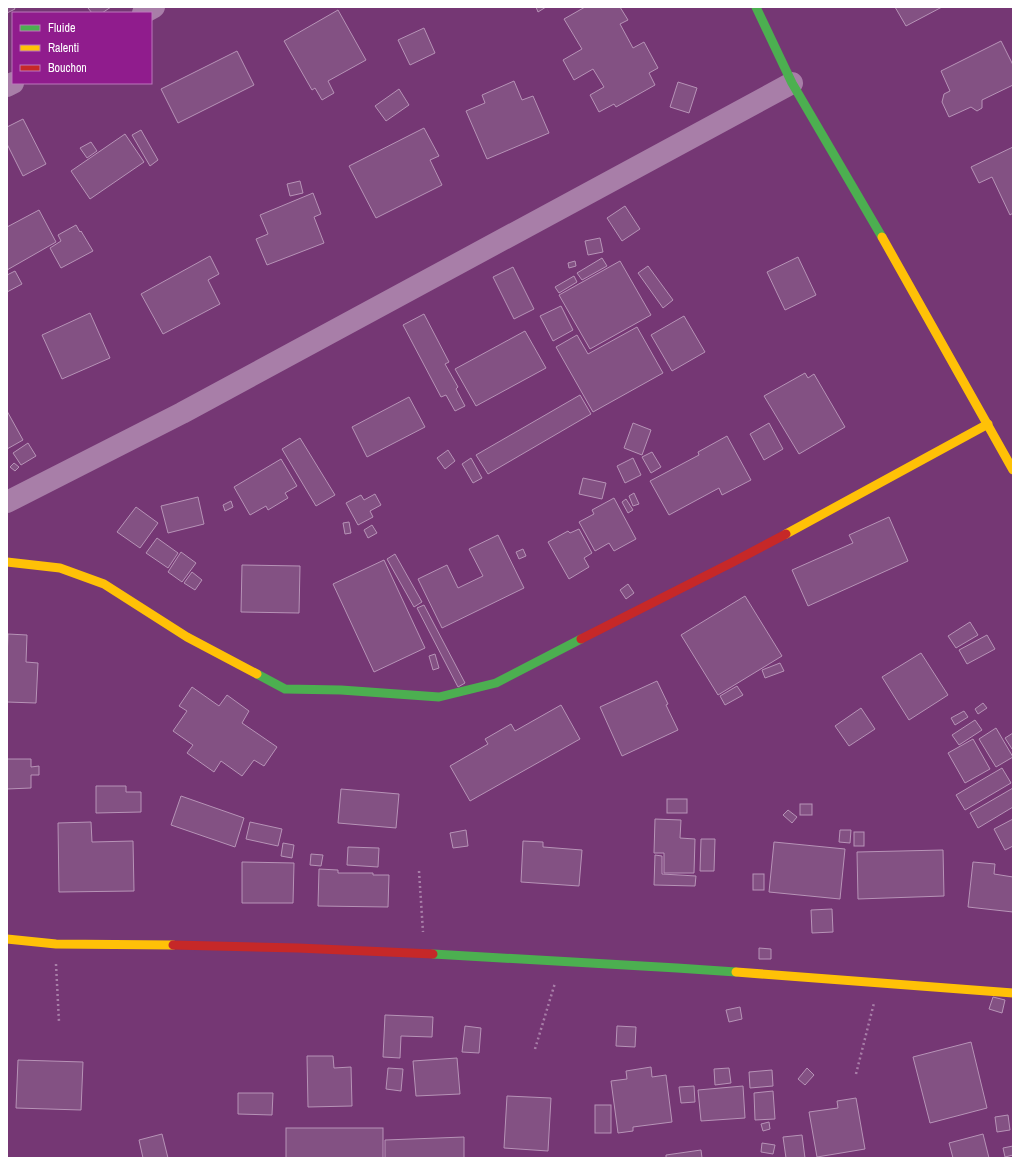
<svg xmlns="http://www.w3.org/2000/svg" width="1020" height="1165" font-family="'Archivo Narrow',sans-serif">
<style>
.building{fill:#835183;stroke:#b793b7}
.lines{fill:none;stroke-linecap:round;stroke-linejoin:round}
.path{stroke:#a87ea8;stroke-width:2.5;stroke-dasharray:2 3;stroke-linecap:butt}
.street{stroke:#a87ea8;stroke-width:22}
.fast{stroke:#4caf50;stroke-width:9}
.slow{stroke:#ffc107;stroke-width:9}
.jam{stroke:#c62828;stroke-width:9}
</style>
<rect width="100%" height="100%" fill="#753774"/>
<g class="building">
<polygon points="7,7 14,7 15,9 7,13"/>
<polygon points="89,7 111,7 102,13 92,13 88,8"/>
<polygon points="536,7 546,7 538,12"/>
<polygon points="585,7 620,7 628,20 620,24 633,48 644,42 658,68 649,73 655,85 616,107 614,104 599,112 590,95 604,87 593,69 574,80 563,60 582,49 564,19"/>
<polygon points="895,7 942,7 906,26"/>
<polygon points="338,10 366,60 328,81 334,93 322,100 315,88 312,90 284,41"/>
<polygon points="424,28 435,53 410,65 398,40"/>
<polygon points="1001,41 1013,65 1013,85 982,100 982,108 977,111 971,107 949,117 942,102 944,94 950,91 941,71"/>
<polygon points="237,51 254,85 178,123 161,89"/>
<polygon points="514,81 522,100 533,96 549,133 487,159 466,111 485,103 482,95"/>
<polygon points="678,82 697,88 689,113 670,107"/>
<polygon points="399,89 409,105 386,121 375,106"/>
<polygon points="23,119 46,164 23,176 7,144 7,127"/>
<polygon points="424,128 439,156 430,160 442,185 376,218 349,166"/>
<polygon points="141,130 158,160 150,166 132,135"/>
<polygon points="125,134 144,162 90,199 71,171"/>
<polygon points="91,142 97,151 87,158 80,148"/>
<polygon points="1013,147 1013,213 1010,215 992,177 979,183 971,167"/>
<polygon points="300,181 303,193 290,196 287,184"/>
<polygon points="313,193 321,214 314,217 324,243 267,265 256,239 268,234 260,215"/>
<polygon points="625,206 640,229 622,241 607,218"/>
<polygon points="39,210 56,242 7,270 7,227"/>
<polygon points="76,225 80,232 81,231 93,251 61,268 50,248 61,241 58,235"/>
<polygon points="600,238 603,252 588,255 585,241"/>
<polygon points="210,256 219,274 208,280 220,304 163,334 141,294"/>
<polygon points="798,257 816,295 785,310 767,272"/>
<polygon points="602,258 607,266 582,280 577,273"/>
<polygon points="575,261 576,266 569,268 568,263"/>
<polygon points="620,261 651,315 590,349 559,295"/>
<polygon points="648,266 673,300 663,308 638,273"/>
<polygon points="513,267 534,309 514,319 493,277"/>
<polygon points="15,271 22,284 7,292 7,275"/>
<polygon points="574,276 577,282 559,293 555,287"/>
<polygon points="561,306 573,330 553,341 540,316"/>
<polygon points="90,313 110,358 62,379 42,335"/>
<polygon points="424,314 449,362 445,364 458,387 456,389 465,406 455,411 446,395 441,397 403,325"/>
<polygon points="684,316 705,352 672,371 651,335"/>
<polygon points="637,327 663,373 593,412 556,347 577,335 588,354"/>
<polygon points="525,331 546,368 476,406 455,369"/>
<polygon points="805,373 808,378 814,374 845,427 799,454 764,396"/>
<polygon points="580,395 591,414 488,474 476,455"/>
<polygon points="409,397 425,427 367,457 352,427"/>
<polygon points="7,411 23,440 7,449"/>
<polygon points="633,423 651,430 642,455 624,448"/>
<polygon points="769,423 783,449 764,460 750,434"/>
<polygon points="727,436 751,480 722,495 719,488 669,515 650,481 699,455 698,452"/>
<polygon points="300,438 335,495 316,506 282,449"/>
<polygon points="28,443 36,456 21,465 13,453"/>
<polygon points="448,450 455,461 445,469 437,458"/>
<polygon points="652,452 661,467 651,473 642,457"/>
<polygon points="471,458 482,478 473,483 462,464"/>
<polygon points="633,458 641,475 625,483 617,466"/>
<polygon points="281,459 297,486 285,493 288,498 268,510 266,506 250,515 234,487"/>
<polygon points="14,463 19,467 15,471 10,467"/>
<polygon points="583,478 606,483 602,499 579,494"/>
<polygon points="634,493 639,504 633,506 629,496"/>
<polygon points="375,494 381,505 370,511 373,517 358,525 346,503 361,495 364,500"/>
<polygon points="198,497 204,524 168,533 161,506"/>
<polygon points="614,498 636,539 614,551 609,543 595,551 579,522 594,514 592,510"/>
<polygon points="626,499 633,510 628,513 622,502"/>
<polygon points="231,501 233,507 225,511 223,505"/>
<polygon points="136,507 158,523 140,548 117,532"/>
<polygon points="889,517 908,561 808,606 792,570 853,543 849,535"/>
<polygon points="349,522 351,533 345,534 343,523"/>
<polygon points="372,525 377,533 368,538 364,530"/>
<polygon points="579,529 592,553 584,558 589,567 569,579 548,542 568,531 570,533"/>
<polygon points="498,535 524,588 442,628 418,579 447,565 458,588 483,576 469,549"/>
<polygon points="157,538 178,553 168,568 146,553"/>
<polygon points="523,549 526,556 519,559 516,552"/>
<polygon points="181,552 196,563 182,582 168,572"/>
<polygon points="395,554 422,602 414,607 387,559"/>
<polygon points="384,560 425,648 374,672 333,584"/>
<polygon points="242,565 300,566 299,613 241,612"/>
<polygon points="192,572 202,580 195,590 184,583"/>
<polygon points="628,584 634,593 626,599 620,590"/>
<polygon points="745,596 782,656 718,695 681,635"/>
<polygon points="424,605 465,683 458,687 417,608"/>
<polygon points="970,622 978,635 956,648 948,636"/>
<polygon points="8,634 27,635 26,662 38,663 36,703 7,702 7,660"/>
<polygon points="987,635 995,649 967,664 959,650"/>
<polygon points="921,653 948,695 909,720 882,677"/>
<polygon points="435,654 439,668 433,670 429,656"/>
<polygon points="780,663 784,671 765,678 762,670"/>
<polygon points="657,681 668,704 666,705 678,730 622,756 600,707"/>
<polygon points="737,686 743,695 725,705 720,696"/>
<polygon points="192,687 219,706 227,695 249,711 242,723 277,747 264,766 254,760 242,776 221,761 214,772 187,753 193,745 173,731 187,711 179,706"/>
<polygon points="983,703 987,708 978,714 975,709"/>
<polygon points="561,705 580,739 470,801 450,766 488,744 485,739 511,724 515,731"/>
<polygon points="861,708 875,729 849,746 835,726"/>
<polygon points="964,711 968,717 955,725 951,718"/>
<polygon points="975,720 982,730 959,745 952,735"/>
<polygon points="996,728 1013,757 996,767 979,739"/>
<polygon points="1013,733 1013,749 1012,749 1005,738"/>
<polygon points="973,739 990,769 965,783 948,753"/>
<polygon points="7,759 31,759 31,767 39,766 39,775 31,775 31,788 7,789"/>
<polygon points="1002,768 1011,783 965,810 956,795"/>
<polygon points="96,786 126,786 126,792 141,792 141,812 96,813"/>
<polygon points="1013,788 1013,807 978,828 970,813"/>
<polygon points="341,789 399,794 396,828 338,823"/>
<polygon points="181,796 244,818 235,847 171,825"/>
<rect x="667" y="799" width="20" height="14"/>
<rect x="800" y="804" width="12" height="11"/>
<polygon points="788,810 797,817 792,823 783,815"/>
<polygon points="655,819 681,820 680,838 695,839 694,873 664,873 664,853 654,853"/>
<polygon points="1013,819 1013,846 1005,850 994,829"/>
<polygon points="91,822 92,842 133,841 134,891 59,892 58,823"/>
<polygon points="250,822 282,829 278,846 246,839"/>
<polygon points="466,830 468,846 453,848 450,833"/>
<polygon points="840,830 851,830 850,843 839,842"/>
<rect x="854" y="832" width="10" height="14"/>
<polygon points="701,839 715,839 714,871 700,871"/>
<polygon points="523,841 543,842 543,847 582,850 579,886 521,882"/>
<polygon points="774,842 845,849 840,899 769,892"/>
<polygon points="283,843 294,845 292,858 281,856"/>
<polygon points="348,847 379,848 378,867 347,865"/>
<polygon points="943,850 944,896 858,899 857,852"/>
<polygon points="311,854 323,855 321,866 310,865"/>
<polygon points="655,855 662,856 662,874 696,876 695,886 654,885"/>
<polygon points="242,862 294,863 293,903 242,903"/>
<polygon points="973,862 995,864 994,874 1013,877 1013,912 968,907"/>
<polygon points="319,869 338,870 338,873 373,873 373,875 389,875 388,907 318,906"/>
<rect x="753" y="874" width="11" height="16"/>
<polygon points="832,909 833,932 812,933 811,910"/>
<polygon points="759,948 771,949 771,959 759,959"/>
<polygon points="993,997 1005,1000 1002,1013 989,1009"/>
<polygon points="740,1007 742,1019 729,1022 726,1010"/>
<polygon points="385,1015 433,1017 432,1037 401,1036 400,1058 383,1057"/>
<polygon points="465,1026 481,1028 479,1053 462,1052"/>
<polygon points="617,1026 636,1027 635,1047 616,1046"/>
<polygon points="971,1042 987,1108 930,1123 913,1057"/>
<polygon points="307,1056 333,1056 334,1068 351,1067 352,1106 308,1107"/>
<polygon points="457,1058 460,1094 416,1096 413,1061"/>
<polygon points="18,1060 83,1062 81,1110 16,1108"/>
<polygon points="651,1067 652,1077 666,1075 672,1122 633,1127 633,1131 618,1133 611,1081 627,1079 626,1071"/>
<polygon points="388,1068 403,1069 401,1091 386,1089"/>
<polygon points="729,1068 731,1083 715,1085 714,1069"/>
<polygon points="807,1068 814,1075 805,1085 798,1079"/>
<polygon points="772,1070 773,1086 750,1088 749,1072"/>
<polygon points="694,1086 695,1102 681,1103 679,1087"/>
<polygon points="743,1086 745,1118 701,1121 698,1090"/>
<polygon points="773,1091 775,1119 755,1120 754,1093"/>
<polygon points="238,1093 273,1093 272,1115 238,1114"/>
<polygon points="507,1096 551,1098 548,1151 504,1148"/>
<polygon points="856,1098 865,1149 817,1157 809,1112 838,1108 837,1101"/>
<rect x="595" y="1105" width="16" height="28"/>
<polygon points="1008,1115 1010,1130 997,1132 995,1117"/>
<polygon points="769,1122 770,1129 763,1131 761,1124"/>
<rect x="286" y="1128" width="97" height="30"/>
<polygon points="162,1134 168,1158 143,1158 139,1140"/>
<polygon points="983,1134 989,1158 953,1158 949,1143"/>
<polygon points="802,1135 805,1158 786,1158 783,1137"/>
<polygon points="464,1137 464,1158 385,1158 385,1140"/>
<polygon points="762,1143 775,1145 773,1154 761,1152"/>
<polygon points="1013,1146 1013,1155 1005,1157 1003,1148"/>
<polygon points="701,1150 702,1158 666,1158 666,1155"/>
</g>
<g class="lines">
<g class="path">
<polyline points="419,871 423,932"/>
<polyline points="56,964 59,1022"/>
<polyline points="535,1049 555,983"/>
<polyline points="856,1074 874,1003"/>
</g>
<g class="street">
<polyline points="143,13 154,7"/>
<polyline points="7,86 13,83"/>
<polyline points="7,502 182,413 792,83"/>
</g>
<g class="fast">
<polyline points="756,7 792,83 882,237"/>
<polyline points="257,674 285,689 341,690 439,697 496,683 581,639"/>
<polyline points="433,954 677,968 736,972"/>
</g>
<g class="slow">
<polyline points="882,237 1013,470"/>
<polyline points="786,534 988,424"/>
<polyline points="7,562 60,568 104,584 187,637 257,674"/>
<polyline points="7,939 56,944 173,945"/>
<polyline points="736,972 1013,993"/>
</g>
<g class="jam">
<polyline points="581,639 733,562 786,534"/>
<polyline points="173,945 298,948 433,954"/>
</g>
</g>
<rect width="1020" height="1165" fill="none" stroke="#ffffff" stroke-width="16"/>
<rect x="12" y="12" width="140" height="72" fill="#901c8d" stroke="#bc77bb"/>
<rect x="20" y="25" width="20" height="6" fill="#4caf50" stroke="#bc77bb"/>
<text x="48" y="32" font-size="12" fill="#ffffff">Fluide</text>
<rect x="20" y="45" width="20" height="6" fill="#ffc107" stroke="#bc77bb"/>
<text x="48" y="52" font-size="12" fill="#ffffff">Ralenti</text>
<rect x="20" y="65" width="20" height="6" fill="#c62828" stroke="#bc77bb"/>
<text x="48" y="72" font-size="12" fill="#ffffff">Bouchon</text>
</svg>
